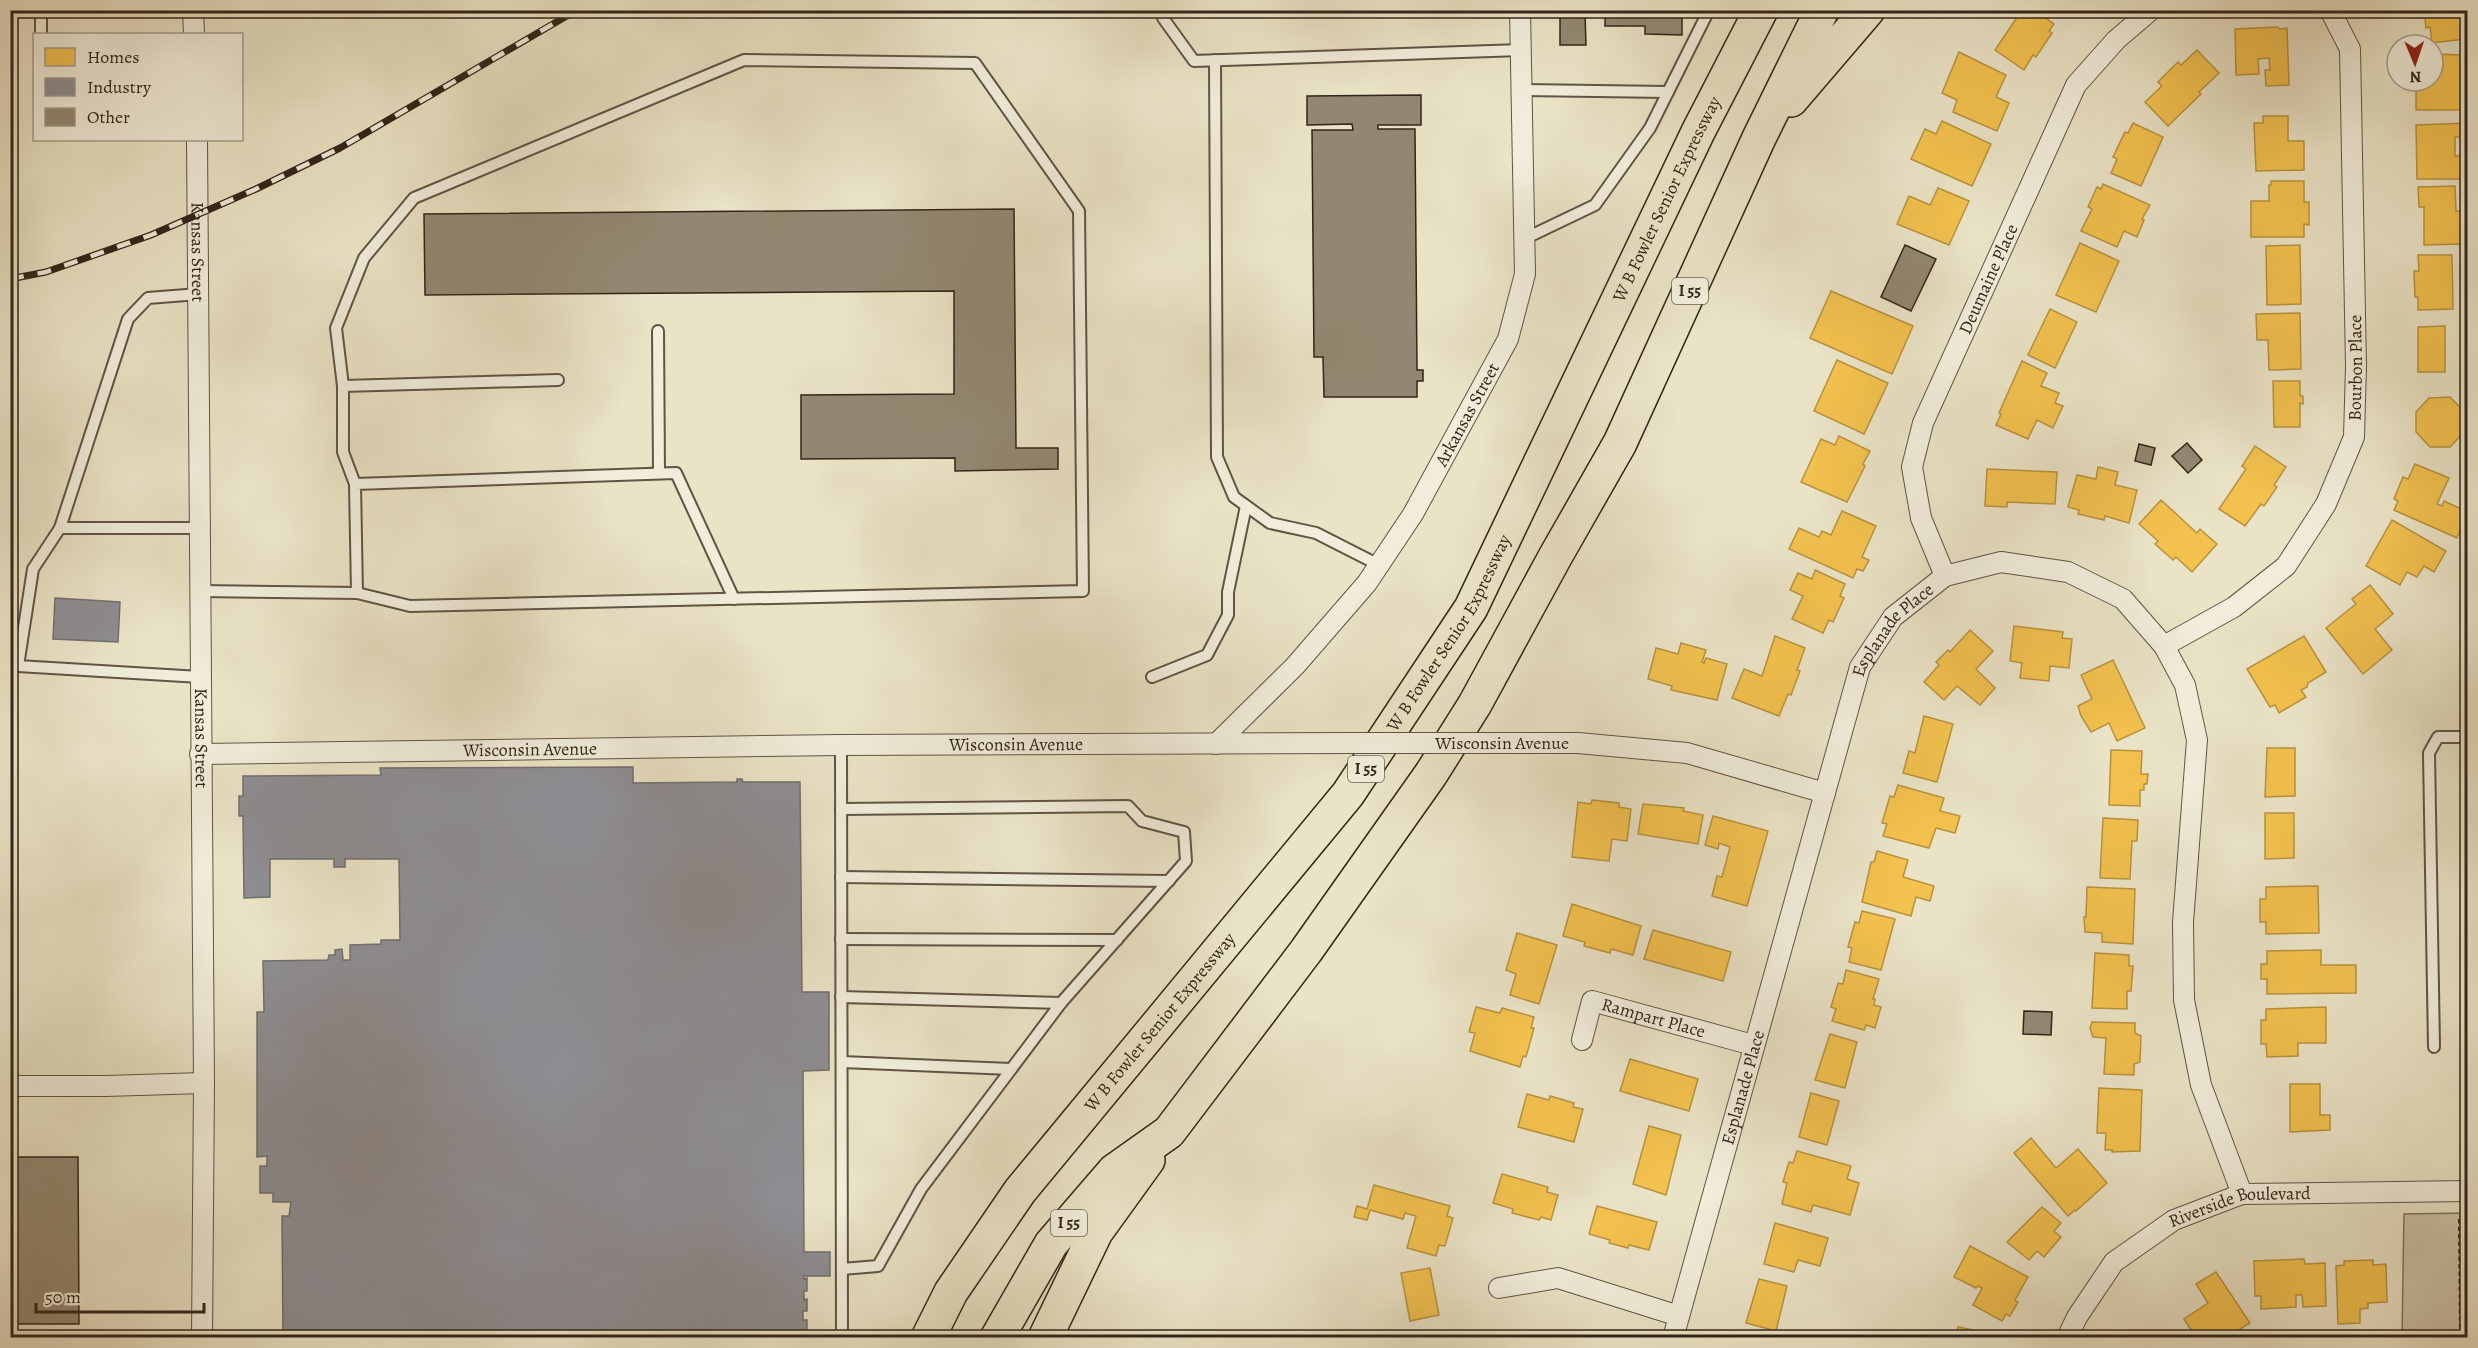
<svg xmlns="http://www.w3.org/2000/svg" width="2478" height="1348" font-family="Alegreya,serif">
<style>
.green{fill:#cbc3a8;stroke:#7e7460;stroke-width:1.5}
.homes{fill:#f2c14e;stroke:#b8923e;stroke-width:1.5}
.industry{fill:#8d8d92;stroke:#726e6d;stroke-width:1.5}
.building{fill:#928872;stroke:#322518;stroke-width:1.5}
.lines{fill:none;stroke-linecap:round;stroke-linejoin:round}
.lane-casing{stroke:#605444;stroke-width:14}
.street-casing{stroke:#605444;stroke-width:22}
.highway-casing{stroke:#322518;stroke-width:36}
.path{stroke:#322518;stroke-width:4;stroke-dasharray:4.5 3;stroke-linecap:butt}
.lane{stroke:#f1edda;stroke-width:10}
.street{stroke:#f1edda;stroke-width:20}
.highway{stroke:#eae3c6;stroke-width:33}
.rail-casing{stroke:#322518;stroke-width:7}
.rail{stroke:#f1edda;stroke-width:4.5;stroke-dasharray:14;stroke-linecap:butt}
.street-bridge-casing{stroke:#605444;stroke-width:22;stroke-linecap:butt}
.street-bridge{stroke:#f1edda;stroke-width:20}
.labels{text-anchor:middle;dominant-baseline:central;stroke-width:6;stroke-linejoin:round;paint-order:stroke}
.shield{fill:#f1edda;stroke:#6b6152;stroke-width:1.5}
.shield-label{font-size:16px;font-weight:bold;fill:#322518}
.street-label{font-size:18px;fill:#322518;stroke:#f1edda}
</style>
<rect width="100%" height="100%" fill="#eae3c6"/>
<filter id="stains"><feTurbulence type="fractalNoise" baseFrequency=".00333" numOctaves="4"/><feColorMatrix values="0 0 0 0 .2 0 0 0 0 .09 0 0 0 0 .02 0 0 0 .5 -.17"/></filter>
<radialGradient id="worn" r=".72"><stop offset=".6" stop-color="#630" stop-opacity="0"/><stop offset="1" stop-color="#630" stop-opacity=".3"/></radialGradient>
<polygon class="green" points="2467,1213 2467,1337 2402,1337 2404,1214"/>
<g class="homes">
<polygon points="2022,10 2034,10 2054,24 2049,31 2052,33 2036,57 2033,55 2024,70 1995,50"/>
<polygon points="2424,10 2468,10 2468,22 2463,22 2465,39 2432,43 2430,27 2426,28"/>
<polygon points="2278,27 2279,29 2287,28 2289,85 2266,86 2265,70 2270,70 2269,58 2258,59 2259,74 2236,75 2235,29"/>
<polygon points="2197,50 2219,73 2199,92 2201,94 2168,126 2145,102 2162,86 2158,82 2178,62 2181,65"/>
<polygon points="1959,52 2006,75 1996,97 2009,103 1997,131 1953,112 1957,100 1942,93"/>
<polygon points="2433,54 2464,55 2465,87 2468,87 2468,99 2461,99 2461,110 2416,110 2416,81 2433,81"/>
<polygon points="2263,116 2288,116 2288,141 2304,141 2304,170 2256,171 2254,123 2263,123"/>
<polygon points="1942,121 1991,144 1972,186 1911,159 1925,129 1936,134"/>
<polygon points="2133,123 2163,137 2141,186 2111,173 2117,159 2113,157 2125,132 2128,133"/>
<polygon points="2467,123 2467,137 2455,137 2455,156 2465,156 2465,179 2417,179 2416,125"/>
<polygon points="2271,181 2304,181 2304,202 2309,202 2309,225 2304,224 2304,237 2251,237 2251,201 2269,201 2269,185 2271,185"/>
<polygon points="2103,184 2150,205 2142,219 2144,220 2137,237 2124,231 2117,247 2081,231 2092,209 2088,207 2097,187 2101,189"/>
<polygon points="2455,186 2456,211 2468,211 2468,245 2466,247 2462,247 2462,244 2424,245 2424,207 2419,207 2418,187"/>
<polygon points="1938,188 1969,201 1949,245 1897,224 1909,196 1930,205"/>
<polygon points="2080,243 2119,261 2096,312 2056,295"/>
<polygon points="2300,245 2301,304 2267,305 2266,246"/>
<polygon points="2418,255 2452,255 2453,309 2418,310 2418,297 2415,297 2414,271 2419,271"/>
<polygon points="1831,291 1913,326 1892,374 1810,338"/>
<polygon points="2050,309 2077,322 2055,368 2028,355"/>
<polygon points="2300,313 2301,369 2269,370 2268,340 2257,340 2256,314"/>
<polygon points="2445,326 2445,372 2418,372 2418,327"/>
<polygon points="1837,360 1888,383 1864,434 1814,411"/>
<polygon points="2022,361 2047,373 2041,386 2059,393 2055,403 2063,406 2053,428 2037,420 2028,439 1996,425 2001,414 1999,413"/>
<polygon points="2273,381 2300,381 2300,396 2303,396 2303,404 2300,403 2300,427 2274,427"/>
<polygon points="2450,397 2464,411 2465,431 2450,447 2430,447 2416,432 2416,412 2429,398"/>
<polygon points="1839,436 1870,451 1863,464 1865,466 1847,502 1801,482 1821,439 1835,445"/>
<polygon points="2255,446 2286,467 2274,485 2277,487 2264,506 2261,504 2245,526 2219,509 2246,469 2242,466"/>
<polygon points="2415,464 2449,478 2437,504 2442,506 2444,501 2468,512 2457,538 2394,510 2398,501 2394,499 2403,477 2408,479"/>
<polygon points="2098,467 2118,472 2115,485 2137,490 2129,523 2105,516 2104,520 2078,514 2079,510 2068,507 2077,475 2096,479"/>
<polygon points="1987,469 2057,472 2055,504 2007,502 2007,507 1985,506"/>
<polygon points="2161,500 2197,533 2200,529 2217,544 2192,572 2176,557 2173,560 2155,544 2158,541 2139,524"/>
<polygon points="1842,511 1876,526 1862,557 1869,560 1863,571 1857,569 1853,578 1789,549 1799,528 1819,537 1822,531 1831,535"/>
<polygon points="2392,520 2446,551 2434,572 2424,566 2417,577 2407,572 2400,585 2366,566"/>
<polygon points="1815,570 1845,584 1840,596 1844,598 1833,622 1829,620 1823,633 1792,619 1803,596 1790,590 1798,573 1812,579"/>
<polygon points="2370,585 2393,614 2375,629 2392,650 2363,674 2326,628 2356,604 2352,599"/>
<polygon points="2014,626 2063,632 2062,638 2072,639 2069,668 2050,666 2049,681 2020,678 2022,663 2010,661"/>
<polygon points="1970,630 1993,651 1976,669 1995,688 1980,705 1957,686 1944,700 1924,682 1939,665 1936,662 1948,650 1950,652"/>
<polygon points="1775,636 1805,648 1797,670 1800,671 1791,695 1788,694 1779,716 1732,698 1744,669 1762,676"/>
<polygon points="2304,636 2326,672 2308,683 2307,687 2301,690 2306,697 2279,713 2275,705 2270,707 2247,669"/>
<polygon points="1681,643 1706,650 1702,662 1704,663 1706,658 1727,664 1717,700 1671,690 1672,686 1648,679 1656,648 1678,654"/>
<polygon points="2113,660 2145,728 2117,741 2109,723 2091,732 2081,716 2078,706 2092,699 2081,675"/>
<polygon points="1924,716 1953,724 1937,782 1903,773 1909,751 1915,753"/>
<polygon points="2267,748 2295,748 2295,796 2265,797"/>
<polygon points="2111,750 2142,751 2141,774 2148,774 2147,784 2144,784 2144,790 2140,790 2140,806 2109,805"/>
<polygon points="1898,785 1944,798 1940,811 1960,816 1955,833 1936,828 1929,848 1883,836 1887,824 1882,823 1890,796 1894,797"/>
<polygon points="1592,800 1619,803 1619,807 1631,809 1627,841 1612,839 1609,861 1572,857 1578,802 1591,804"/>
<polygon points="1643,804 1684,808 1683,811 1703,815 1698,844 1638,834"/>
<polygon points="2265,813 2294,813 2294,858 2265,859"/>
<polygon points="1713,816 1768,831 1747,906 1712,896 1717,876 1722,877 1730,847 1719,843 1718,849 1705,845"/>
<polygon points="2103,818 2138,820 2137,841 2132,841 2130,879 2100,878"/>
<polygon points="1877,851 1908,860 1903,877 1934,886 1930,901 1916,897 1911,916 1862,902 1871,862 1874,862"/>
<polygon points="2318,886 2319,933 2266,934 2266,922 2260,922 2260,899 2266,899 2266,887"/>
<polygon points="2087,887 2135,889 2133,944 2102,942 2102,933 2085,932 2084,917 2086,917"/>
<polygon points="1572,904 1641,926 1633,955 1611,949 1610,953 1584,946 1585,942 1563,936"/>
<polygon points="1862,911 1895,919 1881,970 1849,962 1852,948 1848,947 1855,922 1859,923"/>
<polygon points="1653,930 1731,952 1723,981 1644,959"/>
<polygon points="1517,933 1557,945 1539,1004 1510,995 1516,974 1506,970"/>
<polygon points="2321,950 2321,965 2356,965 2356,993 2267,994 2267,979 2261,979 2261,964 2267,964 2267,951"/>
<polygon points="2095,953 2129,955 2129,966 2133,966 2131,991 2127,991 2127,1009 2092,1008"/>
<polygon points="1846,970 1879,979 1873,999 1875,999 1874,1005 1881,1007 1875,1028 1866,1025 1864,1030 1832,1021 1836,1009 1831,1007 1838,983 1843,984"/>
<polygon points="1476,1007 1500,1013 1502,1008 1534,1017 1531,1028 1534,1028 1526,1057 1523,1056 1520,1067 1470,1051 1475,1033 1469,1032"/>
<polygon points="2326,1007 2326,1043 2298,1043 2298,1056 2267,1057 2266,1044 2261,1044 2261,1020 2266,1020 2266,1009"/>
<polygon points="2092,1022 2135,1023 2135,1033 2141,1036 2140,1062 2134,1064 2134,1075 2104,1074 2106,1038 2093,1037 2090,1028"/>
<polygon points="1830,1034 1857,1042 1845,1088 1815,1080"/>
<polygon points="1630,1059 1698,1079 1689,1111 1620,1091"/>
<polygon points="2290,1084 2320,1084 2320,1115 2330,1115 2330,1130 2290,1132"/>
<polygon points="2099,1088 2142,1090 2140,1151 2112,1152 2112,1150 2105,1150 2106,1133 2097,1133"/>
<polygon points="1811,1093 1839,1101 1827,1145 1799,1137"/>
<polygon points="1527,1094 1549,1100 1550,1096 1574,1103 1573,1107 1583,1109 1574,1142 1518,1127"/>
<polygon points="1649,1126 1681,1135 1666,1195 1633,1184"/>
<polygon points="2031,1138 2056,1168 2078,1149 2107,1183 2076,1211 2075,1210 2068,1216 2014,1153"/>
<polygon points="1797,1151 1851,1166 1847,1179 1859,1183 1850,1215 1813,1205 1811,1212 1782,1204 1787,1183 1783,1182 1789,1162 1793,1163"/>
<polygon points="1502,1174 1548,1187 1547,1192 1558,1195 1551,1220 1541,1217 1539,1220 1512,1213 1513,1209 1493,1203"/>
<polygon points="1374,1185 1450,1206 1447,1216 1453,1218 1445,1246 1439,1245 1436,1256 1407,1248 1416,1216 1405,1213 1403,1219 1370,1210 1367,1220 1354,1217 1357,1206 1367,1209"/>
<polygon points="1597,1206 1657,1222 1649,1250 1629,1245 1628,1248 1609,1243 1610,1240 1589,1234"/>
<polygon points="2042,1207 2061,1223 2054,1231 2061,1237 2044,1257 2037,1251 2029,1260 2007,1242"/>
<polygon points="1775,1223 1828,1238 1820,1266 1798,1260 1794,1272 1764,1264"/>
<polygon points="1970,1246 2028,1277 2015,1300 2018,1302 2010,1316 2006,1314 2002,1321 1973,1305 1982,1288 1978,1286 1976,1288 1954,1277"/>
<polygon points="2304,1259 2305,1264 2325,1263 2326,1306 2303,1307 2302,1295 2296,1295 2296,1307 2261,1309 2261,1296 2255,1296 2254,1261"/>
<polygon points="2373,1260 2373,1265 2386,1264 2387,1302 2368,1303 2368,1308 2360,1309 2360,1323 2338,1324 2336,1266 2344,1265 2344,1261"/>
<polygon points="1430,1268 1439,1315 1410,1321 1401,1273"/>
<polygon points="2216,1272 2250,1323 2226,1338 2196,1338 2184,1319 2208,1303 2196,1284"/>
<polygon points="1759,1279 1787,1286 1776,1331 1746,1323"/>
<polygon points="1958,1327 1995,1334 1995,1338 1956,1338"/>
</g>
<g class="industry">
<polygon points="55,598 120,602 118,642 53,639"/>
<polygon points="633,767 633,783 737,782 737,779 742,779 743,782 800,782 802,992 829,992 829,1070 803,1071 804,1252 830,1252 830,1276 804,1276 804,1279 807,1278 807,1291 804,1291 804,1300 807,1299 807,1311 803,1311 803,1320 807,1320 807,1331 803,1331 803,1337 283,1338 282,1216 289,1216 291,1202 273,1202 273,1193 260,1193 260,1166 267,1166 267,1156 257,1157 257,1012 264,1012 263,961 328,960 329,955 335,955 335,950 342,949 343,960 350,960 350,945 381,944 381,940 400,940 399,859 345,859 345,867 334,867 334,859 270,859 270,897 244,898 243,816 239,816 239,796 243,796 243,776 381,775 380,768"/>
</g>
<g class="building">
<polygon points="1605,10 1682,10 1682,35 1645,34 1645,26 1605,26"/>
<polygon points="1560,14 1585,14 1586,45 1560,45"/>
<polygon points="1421,95 1421,125 1378,125 1378,129 1415,129 1417,370 1423,370 1423,381 1417,381 1417,397 1324,397 1323,357 1314,357 1312,130 1353,130 1352,124 1307,125 1307,96"/>
<polygon points="1014,209 1016,448 1058,448 1058,469 955,471 955,458 801,459 801,395 954,394 954,291 425,295 424,214"/>
<polygon points="1905,245 1936,259 1911,311 1881,297"/>
<polygon points="2187,443 2202,460 2188,473 2172,456"/>
<polygon points="2139,444 2155,448 2151,465 2135,461"/>
<rect x="2464" y="942" width="4" height="51"/>
<polygon points="2024,1011 2052,1012 2051,1035 2023,1034"/>
<polygon points="10,1157 78,1157 79,1324 10,1324"/>
</g>
<g class="lines">
<g class="lane-casing">
<g id="lane">
<polyline points="41,10 41,34"/>
<polyline points="1163,10 1163,18 1194,61 1521,50"/>
<polyline points="1215,60 1217,457 1234,497 1270,523 1316,533 1379,565"/>
<polyline points="1522,90 1668,92"/>
<polyline points="1524,239 1595,205 1650,128 1709,10"/>
<polyline points="199,294 148,298 128,319 60,528 33,569 18,666 200,677"/>
<polyline points="658,331 659,473"/>
<polyline points="343,386 558,380"/>
<polyline points="355,484 343,452 343,386 336,328 364,258 414,198 744,60 975,63 1079,211 1083,591 410,606 357,593"/>
<polyline points="60,528 200,528"/>
<polyline points="200,591 357,593 355,484 676,473 734,599"/>
<polyline points="1152,677 1207,655 1228,615 1228,592 1246,506"/>
<polyline points="841,745 842,1338"/>
<polyline points="841,809 1128,806 1142,821 1184,832 1186,861 1061,1003 921,1189 878,1266 842,1269"/>
<polyline points="841,877 1169,881"/>
<polyline points="841,939 1117,940"/>
<polyline points="841,997 1061,1003"/>
<polyline points="2434,1047 2429,753 2438,737 2468,737"/>
<polyline points="842,1062 1011,1069"/>
</g>
</g>
<g class="street-casing">
<g id="street">
<polyline points="193,10 194,34"/>
<path id="s1" d="M197 140 204 1083 202 1338"/>
<path id="s2" d="M1945 576 1921 518 1912 467 1923 423 2076 85 2116 40 2151 10"/>
<path id="s3" d="M2164 646 2234 607 2286 566 2326 504 2354 437 2356 366 2350 49 2330 10"/>
<polyline points="1493,743 1578,743 1687,753 1825,793"/>
<path id="s4" d="M1216 744 1295 666 1367 583 1413 514 1508 339 1525 274 1520 10"/>
<path id="s5" d="M200 754 841 745 1352 743"/>
<path id="s6" d="M1582 1040 1592 1001 1753 1045"/>
<polyline points="10,1086 106,1086 204,1083"/>
<polyline points="1499,1288 1558,1278 1679,1316"/>
<path id="s7" d="M1673 1338 1860 667 1893 617 1945 576 2001 562 2068 572 2123 599 2164 646 2185 685 2197 740 2183 922 2184 1000 2201 1085 2242 1194"/>
<path id="s8" d="M2067 1338 2077 1317 2114 1262 2174 1220 2242 1194 2468 1191"/>
</g>
</g>
<g class="highway-casing">
<g id="highway">
<polyline points="1791,100 1868,10"/>
<path id="s9" d="M928 1338 951 1292 1020 1191 1348 794 1471 608 1698 132 1761 10"/>
<polyline points="997,1338 1051,1244 1114,1171 1169,1132 1306,951 1431,774 1475,704 1555,557 1620,443 1759,138 1822,10"/>
<polyline points="1045,1338 1096,1232 1148,1160"/>
</g>
</g>
<g class="path">
<polyline points="2460,1219 2461,1338"/>
<polyline points="1239,1332 1254,1338"/>
</g>
<use href="#lane" class="lane"/>
<use href="#street" class="street"/>
<use href="#highway" class="highway"/>
<g class="rail-casing">
<polyline id="rail" points="10,279 46,272 151,235 256,189 340,148 577,10"/>
</g>
<use href="#rail" class="rail"/>
<g class="street-bridge-casing">
<polyline id="street-bridge" points="1352,743 1493,743"/>
</g>
<use href="#street-bridge" class="street-bridge"/>
</g>
<g class="labels">
<g class="shield">
<rect x="1672" y="278" width="36" height="26" rx="4.5"/>
<rect x="1348" y="756" width="36" height="26" rx="4.5"/>
<rect x="1051" y="1210" width="36" height="26" rx="4.5"/>
</g>
<g class="shield-label">
<text x="1690" y="291">I 55</text>
<text x="1366" y="769">I 55</text>
<text x="1069" y="1223">I 55</text>
</g>
<g class="street-label">
<text stroke="none"><textPath href="#s9" startOffset="1365">W B Fowler Senior Expressway</textPath></text>
<text stroke="none"><textPath href="#s1" startOffset="112">Kansas Street</textPath></text>
<text stroke="none"><textPath href="#s2" startOffset="318">Deumaine Place</textPath></text>
<text stroke="none"><textPath href="#s3" startOffset="362">Bourbon Place</textPath></text>
<text stroke="none"><textPath href="#s4" startOffset="417">Arkansas Street</textPath></text>
<text stroke="none"><textPath href="#s9" startOffset="879">W B Fowler Senior Expressway</textPath></text>
<text stroke="none"><textPath href="#s7" startOffset="746">Esplanade Place</textPath></text>
<text stroke="none"><textPath href="#s1" startOffset="598">Kansas Street</textPath></text>
<text x="1502" y="743">Wisconsin Avenue</text>
<text stroke="none"><textPath href="#s5" startOffset="816">Wisconsin Avenue</textPath></text>
<text stroke="none"><textPath href="#s5" startOffset="330">Wisconsin Avenue</textPath></text>
<text stroke="none"><textPath href="#s6" startOffset="104">Rampart Place</textPath></text>
<text stroke="none"><textPath href="#s9" startOffset="393">W B Fowler Senior Expressway</textPath></text>
<text stroke="none"><textPath href="#s7" startOffset="260">Esplanade Place</textPath></text>
<text stroke="none"><textPath href="#s8" startOffset="231">Riverside Boulevard</textPath></text>
</g>
</g>
<rect width="2478" height="1348" fill="none" stroke="#eae3c6" stroke-width="36"/>
<rect x="12" y="12" width="2454" height="1324" fill="none" stroke="#322518" stroke-width="3"/>
<rect x="18" y="18" width="2442" height="1312" fill="none" stroke="#322518" stroke-width="1.5"/>
<rect x="33" y="33" width="210" height="108" fill="#f1edda" stroke="#a59d8c" stroke-width="1.5"/>
<rect x="45" y="48" width="30" height="18" fill="#f2c14e" stroke="#a59d8c" stroke-width="1.5"/>
<text x="87" y="63" font-size="18" fill="#322518">Homes</text>
<rect x="45" y="78" width="30" height="18" fill="#8d8d92" stroke="#a59d8c" stroke-width="1.5"/>
<text x="87" y="93" font-size="18" fill="#322518">Industry</text>
<rect x="45" y="108" width="30" height="18" fill="#928872" stroke="#a59d8c" stroke-width="1.5"/>
<text x="87" y="123" font-size="18" fill="#322518">Other</text>
<g transform="translate(2415 63) rotate(178)"><circle r="28" fill="#f1edda" stroke="#a59d8c" stroke-width="1.5"/>
<path d="M0-4.5L10 22L0 15L-10 22Z" fill="#8f2418"/>
<text y="-9" font-size="16" font-weight="bold" text-anchor="middle" fill="#322518">N</text>
</g>
<path d="M36 1303v9h168v-9" fill="none" stroke="#322518" stroke-width="3"/>
<text x="45" y="1303" font-size="18" fill="#322518" stroke="#f1edda" stroke-width="4.5" paint-order="stroke">50 m</text>
<rect width="100%" height="100%" filter="url(#stains)"/>
<rect width="100%" height="100%" fill="url(#worn)"/>
</svg>
